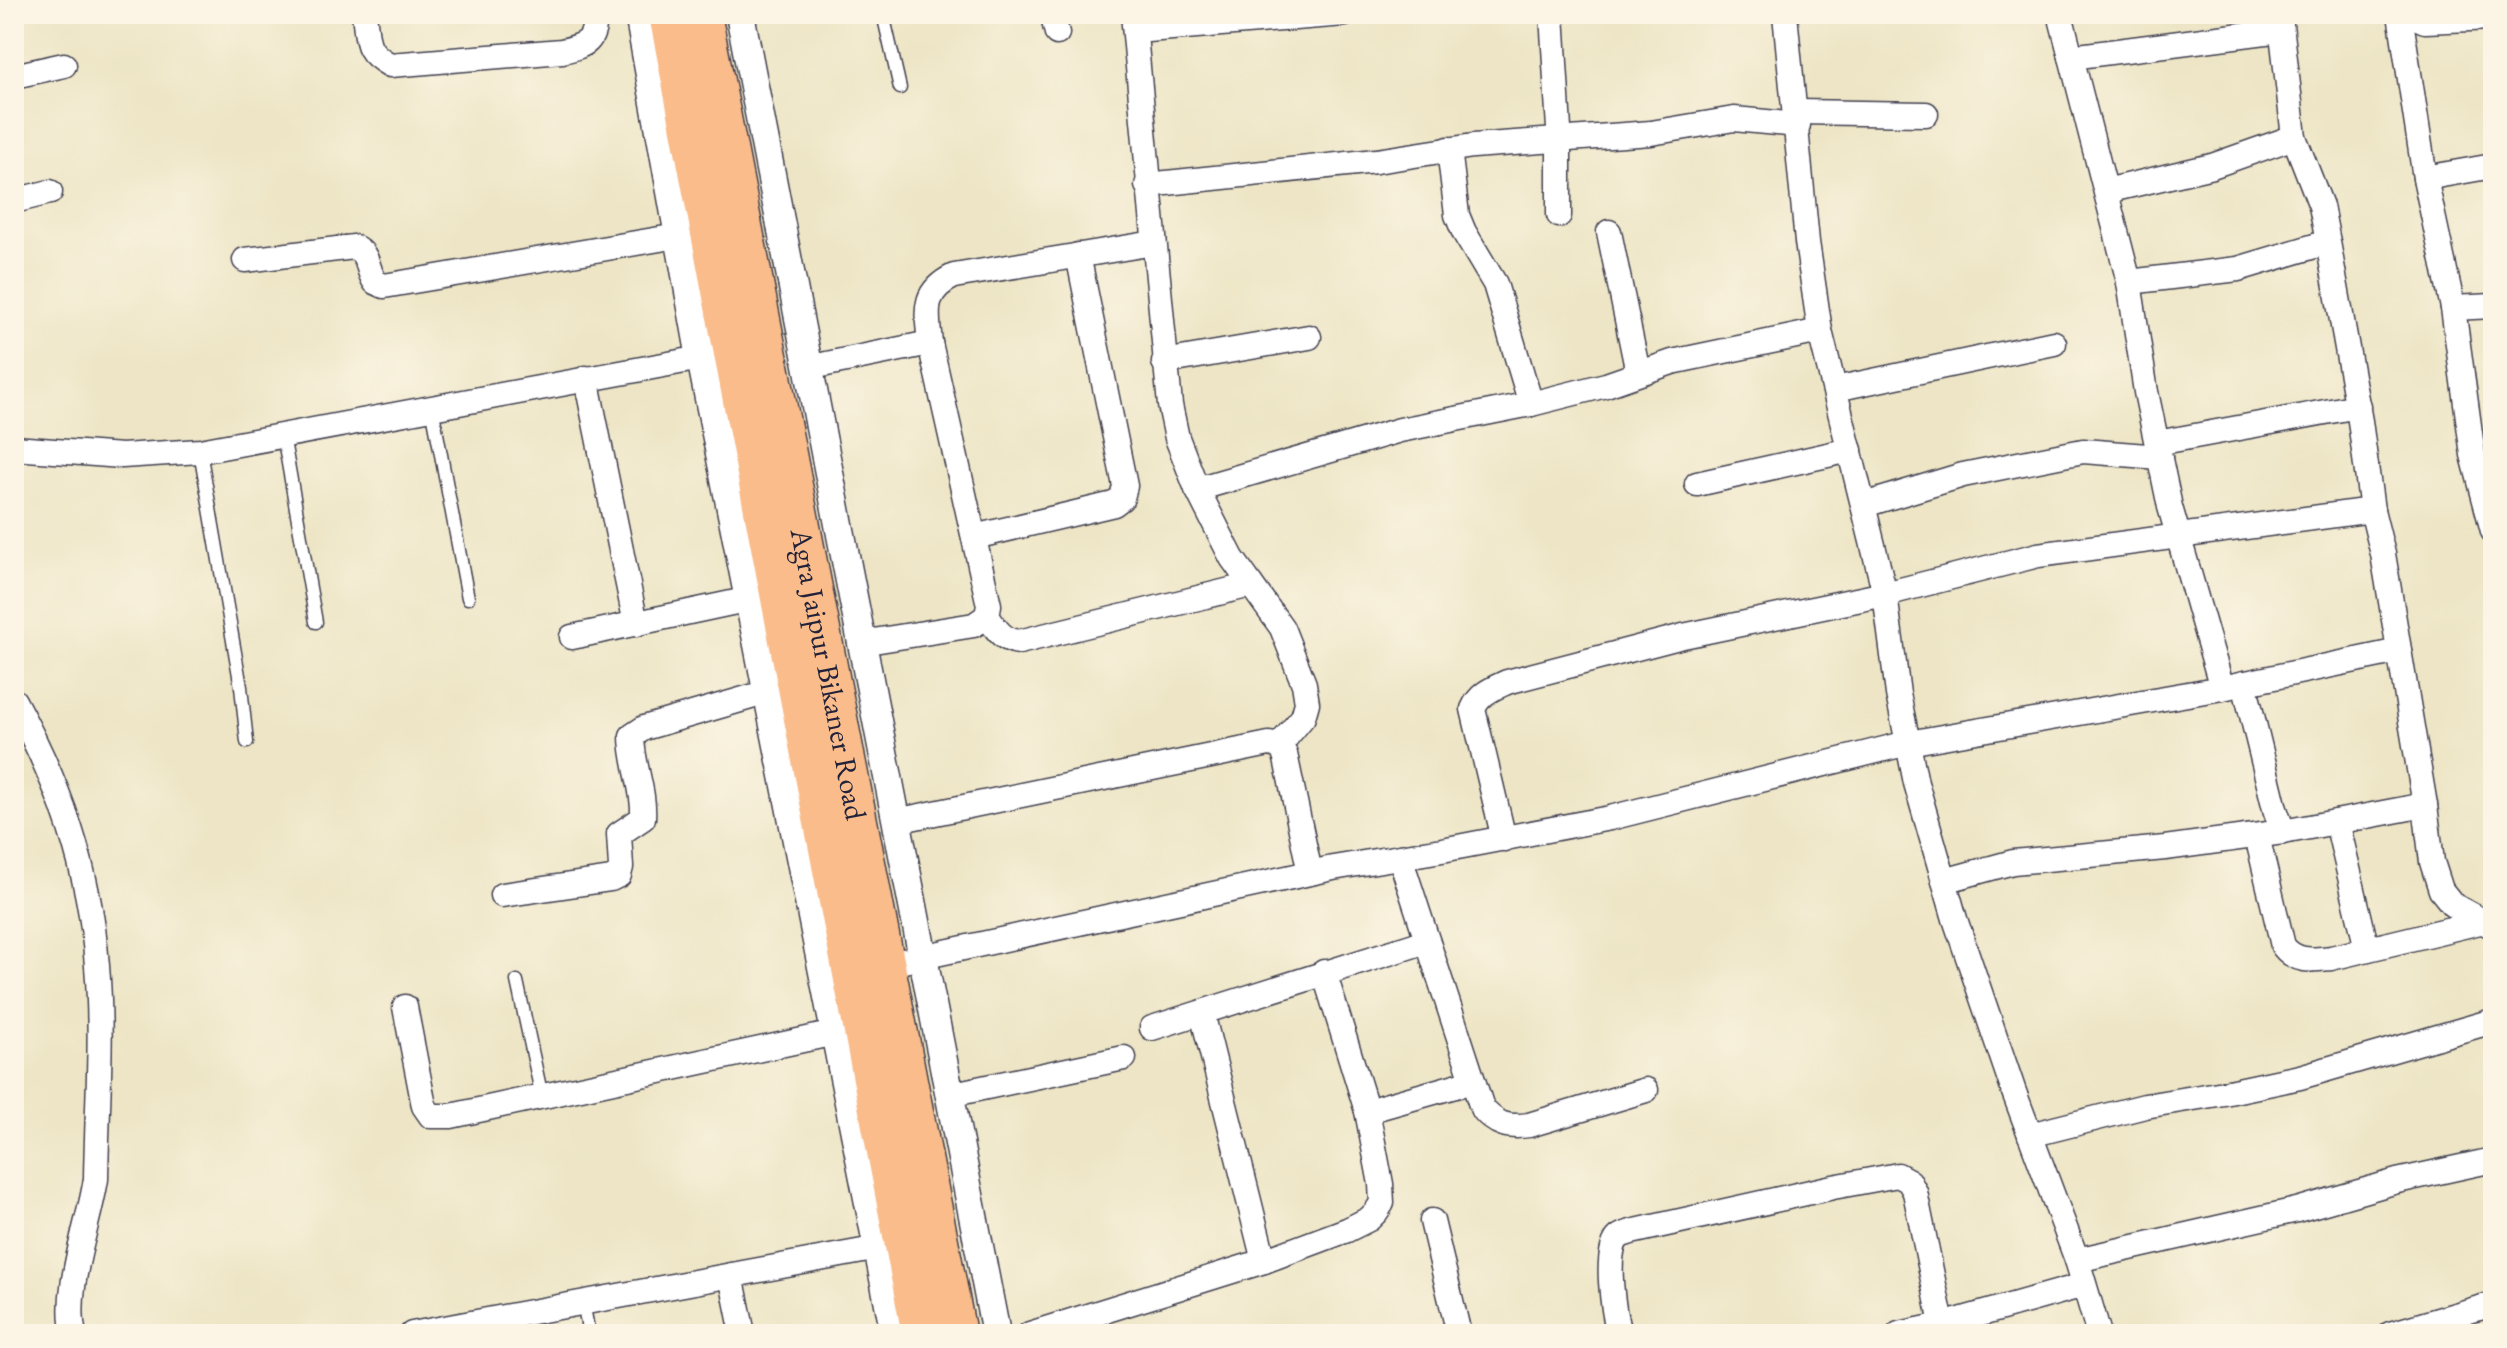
<svg xmlns="http://www.w3.org/2000/svg" width="2507" height="1348" font-family="'EB Garamond',serif">
<style>
.lines{fill:none;stroke-linecap:round;stroke-linejoin:round}
.service-casing{stroke:#403f50;stroke-width:15}
.minor-casing{stroke:#403f50;stroke-width:27}
.tertiary-casing{stroke:#403f50;stroke-width:31}
.trunk-casing{stroke:#403f50;stroke-width:41}
.service{stroke:#fff;stroke-width:12}
.minor{stroke:#fff;stroke-width:24}
.tertiary{stroke:#fff;stroke-width:28}
.trunk{stroke:#f9bc8a;stroke-width:38}
.labels{text-anchor:middle;dominant-baseline:central;stroke-width:8;stroke-linejoin:round;paint-order:stroke}
.street-label{font-size:30px;fill:#22223b;stroke:#fcf5e5}
</style>
<rect width="100%" height="100%" fill="#fcf5e5"/>
<filter id="ink" filterUnits="userSpaceOnUse"><feTurbulence type="fractalNoise" baseFrequency=".0125" numOctaves="2"/><feDisplacementMap in="SourceGraphic" scale="16" xChannelSelector="R" yChannelSelector="G"/><feConvolveMatrix kernelMatrix="1 2 1 2 8 2 1 2 1" color-interpolation-filters="sRGB"/></filter>
<filter id="wash" filterUnits="userSpaceOnUse"><feTurbulence type="fractalNoise" baseFrequency=".006" numOctaves="4" result="noise"/><feDisplacementMap in="SourceGraphic" scale="32" xChannelSelector="R" yChannelSelector="G"/><feGaussianBlur stdDeviation="1.8" result="paint"/><feColorMatrix in="noise" values="0 0 0 0 0 0 0 0 0 0 0 0 0 0 0 0 0 1.4 0 .05"/><feComposite in="paint" operator="in"/></filter>
<g filter="url(#wash)">
<rect width="100%" height="100%" fill="#ede5c5"/>
</g>
<g filter="url(#ink)">
<g class="lines">
<g class="service-casing">
<g id="service">
<polyline points="883,14 900,88"/>
<polyline points="432,407 468,598"/>
<polyline points="283,435 316,622"/>
<polyline points="200,451 241,687 247,742"/>
<polyline points="517,981 542,1097"/>
<polyline points="583,1302 589,1334"/>
</g>
</g>
<g class="minor-casing">
<g id="minor">
<path d="M364 14C368 41 364 51 390 65L562 51C587 45 595 42 595 14"/>
<polyline points="1052,14 1057,33"/>
<polyline points="1133,14 1170,405 1177,438 1197,489 1400,430 1531,404 1606,385 1672,362 1820,331"/>
<polyline points="1552,14 1559,129 1559,215"/>
<polyline points="1785,14 1807,242 1820,331 1885,594 1898,694 1916,783 1955,919 2014,1092 2077,1260 2099,1334"/>
<polyline points="2060,14 2129,282 2146,392 2170,507 2222,688"/>
<polyline points="2400,14 2425,178 2453,308 2473,455 2493,531"/>
<polyline points="2280,16 2294,137"/>
<polyline points="1135,31 1345,14"/>
<polyline points="2071,57 2281,30"/>
<polyline points="14,76 64,65"/>
<polyline points="1796,112 1926,114"/>
<polyline points="1449,149 1457,215 1464,232 1495,284 1531,404"/>
<polyline points="2425,178 2493,166"/>
<polyline points="1147,185 1376,161 1473,146 1651,133 1734,119 1798,125"/>
<polyline points="2106,191 2212,166 2294,137 2321,206 2328,242 2360,421 2372,510 2383,554 2425,805 2432,862 2441,890 2453,905 2493,927"/>
<polyline points="14,201 50,192"/>
<polyline points="1609,232 1638,373"/>
<path d="M245 260 354 247C369 253 367 270 375 282L384 286 695 233"/>
<polyline points="2129,282 2238,269 2328,242"/>
<polyline points="2453,308 2493,306"/>
<polyline points="1164,362 1309,337"/>
<polyline points="807,368 930,343"/>
<polyline points="586,378 636,624"/>
<polyline points="1835,389 2054,343"/>
<polyline points="2157,443 2358,406"/>
<polyline points="14,448 122,456 200,451 701,358"/>
<polyline points="1697,484 1850,450"/>
<polyline points="1197,489 1232,558 1282,628 1304,684 1307,703 1303,717 1279,746"/>
<polyline points="1864,505 1963,475 2083,451 2160,457"/>
<polyline points="974,537 1114,504 1122,498 1125,486 1078,255"/>
<path d="M987 616C996 629 1002 640 1019 642L1251 585"/>
<polyline points="572,637 750,599"/>
<path d="M861 643 974 625 987 616 989 605 930 343C927 312 921 292 954 276L1154 243"/>
<polyline points="2244,683 2275,809 2283,832"/>
<path d="M14 701C60 785 90 869 97 966 103 1036 97 1108 96 1179 89 1225 63 1290 74 1334"/>
<polyline points="896,821 1269,744 1279,746 1285,754 1310,873"/>
<polyline points="2337,822 2367,949"/>
<path d="M2257 836 2283 946C2296 963 2312 960 2331 958L2484 921"/>
<path d="M1504 839 1473 709C1480 693 1492 689 1507 682L1683 636 1885 594 2038 555 2372 510"/>
<path d="M1400 857 1482 1108C1496 1125 1508 1128 1529 1125L1646 1090"/>
<polyline points="1944,881 2013,862 2165,848 2283,832 2425,805"/>
<path d="M502 895 611 879 619 875 621 867 619 834 643 818C645 790 632 764 632 736L644 728 768 692"/>
<polyline points="885,965 1333,868 1442,850 1610,818 1908,743 2222,688 2399,651"/>
<polyline points="405,1007 424,1106 431,1116 451,1116 835,1033"/>
<polyline points="1202,1013 1264,1261"/>
<polyline points="1152,1028 1427,941"/>
<polyline points="949,1095 1124,1058"/>
<polyline points="1367,1111 1473,1081"/>
<polyline points="2030,1135 2145,1106 2224,1093 2300,1077 2493,1021"/>
<polyline points="1432,1221 1459,1334"/>
<polyline points="2077,1260 2297,1210 2397,1181 2493,1160"/>
<polyline points="731,1275 743,1334"/>
<polyline points="412,1334 879,1248"/>
<polyline points="1030,1334 1264,1261 1347,1230 1369,1219 1376,1212 1382,1203 1381,1184 1367,1111 1324,972"/>
<path d="M1619 1334C1614 1315 1603 1250 1619 1237 1622 1234 1627 1234 1631 1232L1833 1187 1898 1175 1909 1181 1915 1192 1944 1334"/>
<polyline points="1899,1334 1942,1325 2084,1285"/>
<polyline points="2390,1334 2493,1304"/>
</g>
</g>
<g class="tertiary-casing">
<g id="tertiary">
<polyline points="639,14 701,358 895,1334"/>
<polyline points="740,14 996,1334"/>
<polyline points="2414,14 2425,19 2493,16"/>
</g>
</g>
<g class="trunk-casing">
<g id="trunk">
<polyline points="668,14 921,1334"/>
<path id="s1" d="M702 14 957 1334"/>
</g>
</g>
<use href="#service" class="service"/>
<use href="#minor" class="minor"/>
<use href="#tertiary" class="tertiary"/>
<use href="#trunk" class="trunk"/>
</g>
</g>
<g class="labels">
<g class="street-label">
<text stroke="none"><textPath href="#s1" startOffset="672">Agra Jaipur Bikaner Road</textPath></text>
</g>
</g>
<rect width="2507" height="1348" fill="none" stroke="#fcf5e5" stroke-width="48"/>
</svg>
